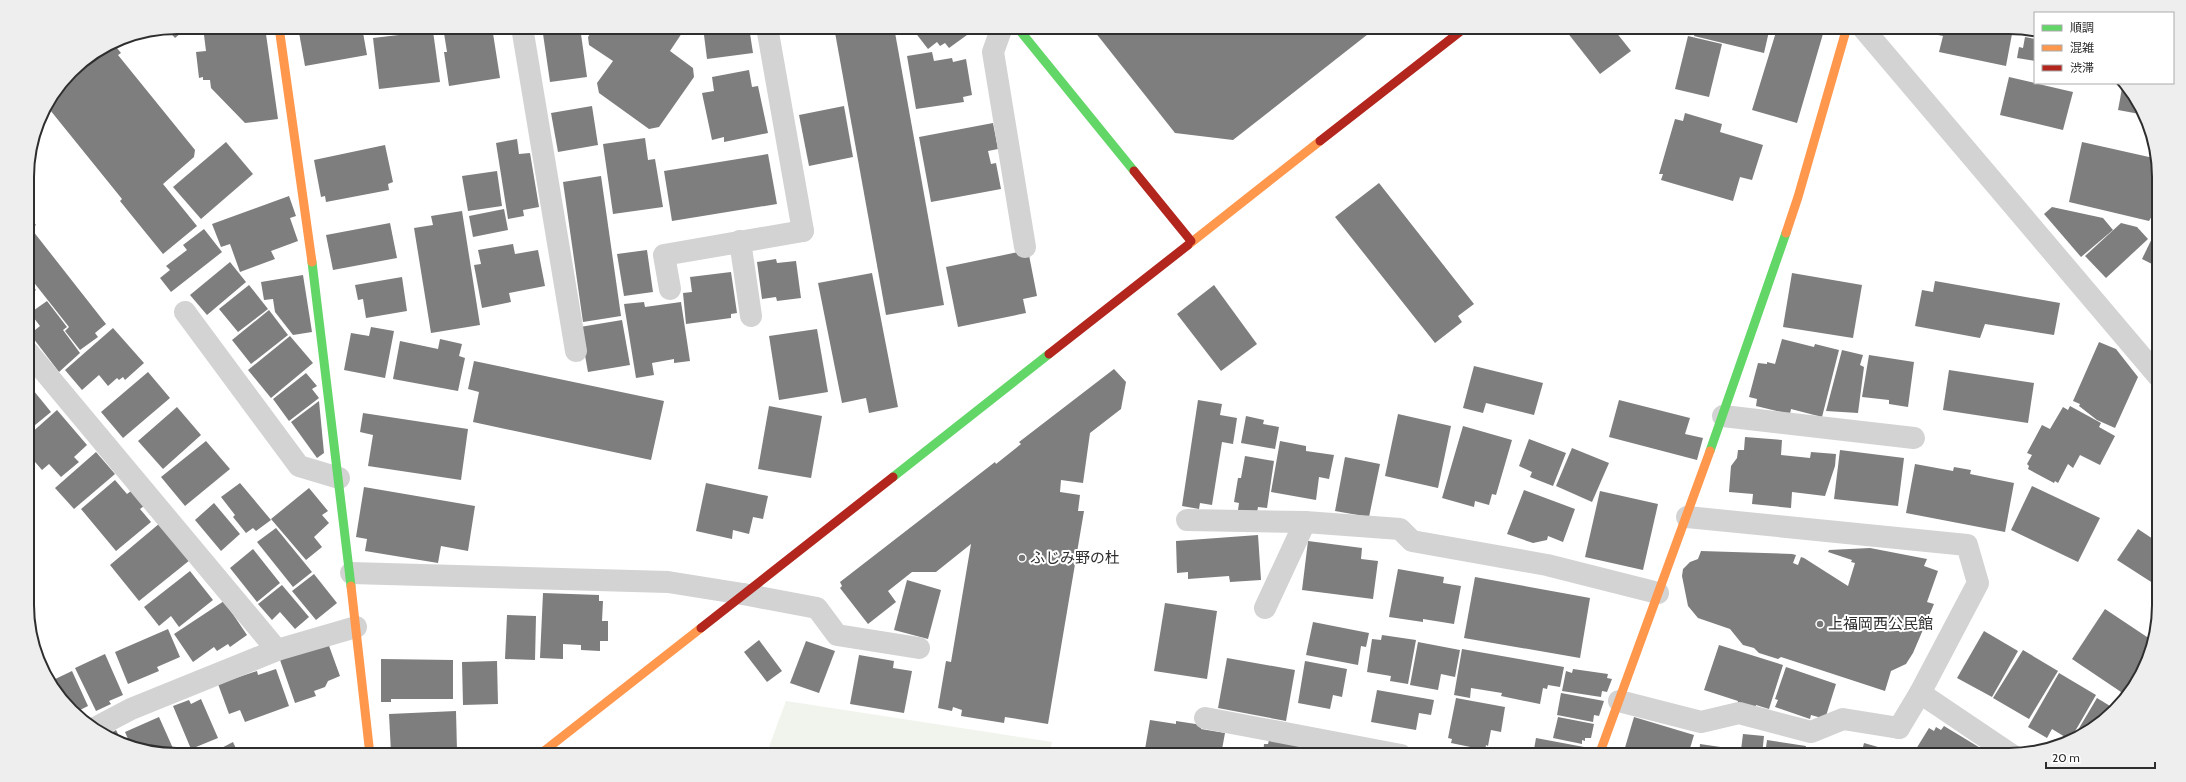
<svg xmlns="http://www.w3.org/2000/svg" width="2186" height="782" font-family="Cabin,'Noto Sans JP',sans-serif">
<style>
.green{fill:#f0f4ec}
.building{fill:#7e7e7e}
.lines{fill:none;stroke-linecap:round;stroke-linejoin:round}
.lane{stroke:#d3d3d3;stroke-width:22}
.street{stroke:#d3d3d3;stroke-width:22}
.fast{stroke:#63d668;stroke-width:9}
.slow{stroke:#ff974d;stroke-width:9}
.jam{stroke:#b3261e;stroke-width:9}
.poi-dot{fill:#777;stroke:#fff;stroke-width:1.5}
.labels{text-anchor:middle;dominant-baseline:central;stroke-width:4;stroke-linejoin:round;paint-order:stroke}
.poi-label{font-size:15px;fill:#2e2e2e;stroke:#fff;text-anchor:start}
.rim{fill:none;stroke:#2e2e2e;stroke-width:2}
</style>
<rect width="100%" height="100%" fill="#fff"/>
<polygon class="green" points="786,701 1052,742 1049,755 766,755"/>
<g class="building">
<polygon points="177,27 188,27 175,38 167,29"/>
<polygon points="203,27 265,27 278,119 245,123 211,88 210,80 203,80 203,77 199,78 196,52 206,51"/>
<polygon points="298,27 362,27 367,55 305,66"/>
<polygon points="443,27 492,27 500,78 449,86 444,52 447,52"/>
<polygon points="542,27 580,27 587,77 550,82"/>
<polygon points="595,27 686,27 670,51 693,68 694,77 659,127 649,129 599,93 597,83 613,61 589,45 588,37"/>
<polygon points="703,27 749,27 753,53 707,59"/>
<polygon points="834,27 894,27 944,305 886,315"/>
<polygon points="911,27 961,27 967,35 949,48 945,43 940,46 937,42 928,49"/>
<polygon points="1091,27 1377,27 1233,140 1175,133"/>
<polygon points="1563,27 1612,27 1631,51 1600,74"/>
<polygon points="1696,27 1770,27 1764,53 1694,36"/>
<polygon points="1786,27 1825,27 1797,123 1752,110 1776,32 1784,35"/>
<polygon points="1940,27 1978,27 2012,34 2006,66 1939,52 1943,36 1938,35"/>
<polygon points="433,31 440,82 379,89 373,38"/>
<polygon points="1688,36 1722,44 1709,97 1675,89"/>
<polygon points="2025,37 2035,39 2035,61 2017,58 2019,47 2023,48"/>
<polygon points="113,43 121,53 118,55 195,150 194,157 163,184 197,226 163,254 120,201 122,199 46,105 78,64"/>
<polygon points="932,52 934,61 952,58 953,62 966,59 972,95 963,97 964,102 916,109 907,56"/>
<polygon points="749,70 752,87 758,86 768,133 724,142 724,137 712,140 702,93 714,91 712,77"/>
<polygon points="2009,77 2073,92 2063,130 2000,115"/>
<polygon points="2123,83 2125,83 2145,115 2118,110"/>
<polygon points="592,106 598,145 558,152 551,113"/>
<polygon points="844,106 853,157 809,166 799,115"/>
<polygon points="1685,113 1722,124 1720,132 1763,145 1752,180 1740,177 1733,201 1661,180 1663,174 1659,174 1675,119 1683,121"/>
<polygon points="993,123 998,149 988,151 991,164 996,163 1001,189 931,202 919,137"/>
<polygon points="645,138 648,160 655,159 663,207 613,214 603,144"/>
<polygon points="517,139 519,154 530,153 539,207 523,210 524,216 508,219 496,143"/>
<polygon points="226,142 253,174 201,219 173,187"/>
<polygon points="2082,142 2158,159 2158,197 2155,211 2149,221 2069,202"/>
<polygon points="385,145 393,182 388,184 389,190 326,202 325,196 321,197 314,160"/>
<polygon points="768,154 777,204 672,221 664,171"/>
<polygon points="497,171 502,206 468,211 462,176"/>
<polygon points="601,176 621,316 583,322 563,182"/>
<polygon points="1379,183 1474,304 1458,316 1462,322 1435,343 1335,217"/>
<polygon points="289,196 296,216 290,218 298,241 271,251 275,259 240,272 230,244 221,247 212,224"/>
<polygon points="2052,207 2103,218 2113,230 2081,257 2044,214"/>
<polygon points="504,209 508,230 473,237 469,216"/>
<polygon points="462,211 480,325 431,333 414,228 433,225 431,216"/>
<polygon points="28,215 36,225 28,232"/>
<polygon points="390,223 397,258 333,270 326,235"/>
<polygon points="2121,223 2137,227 2148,239 2106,278 2085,256"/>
<polygon points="2158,226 2158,267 2142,259"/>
<polygon points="204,229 222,252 171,292 160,278 170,270 166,266 187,250 183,245"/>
<polygon points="33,231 106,324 95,333 98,337 80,350 65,331 69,327 28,275 28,235"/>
<polygon points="513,244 515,254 538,250 545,286 509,293 511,302 482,308 474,265 481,264 478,250"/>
<polygon points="647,250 653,292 624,296 617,254"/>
<polygon points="1028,250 1037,296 1023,299 1026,313 958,327 946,267"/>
<polygon points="776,259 777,263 796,261 801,298 777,301 776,297 762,299 757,262"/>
<polygon points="230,262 246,282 207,315 190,295"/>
<polygon points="731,272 737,313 731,314 731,318 686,324 683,293 692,292 690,277"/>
<polygon points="872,273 898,407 869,413 866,398 842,403 818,283"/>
<polygon points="1792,273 1862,285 1853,338 1783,327"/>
<polygon points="303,275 312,332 293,335 275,312 273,299 264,300 261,282"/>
<polygon points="402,277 407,311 366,318 363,299 358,300 355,285"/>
<polygon points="28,280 36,290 28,297"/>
<polygon points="1935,281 2060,303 2054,335 1985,324 1980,338 1915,326 1922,290 1933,292"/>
<polygon points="249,285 268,309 238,332 219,309"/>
<polygon points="1214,285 1257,344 1221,371 1177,314"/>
<polygon points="47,301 67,327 63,330 80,353 59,372 30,334 40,326 30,313"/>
<polygon points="644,302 645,307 681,302 690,361 674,363 674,359 652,363 654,375 636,378 624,304"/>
<polygon points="269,310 288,335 251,364 232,340"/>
<polygon points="622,320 630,365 588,372 580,327"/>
<polygon points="371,327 394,331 385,378 344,370 351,333 369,336"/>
<polygon points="113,328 144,363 125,380 123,377 119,380 117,378 108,386 99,375 82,390 65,370"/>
<polygon points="817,329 828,392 779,400 769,336"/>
<polygon points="290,336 313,363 271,398 248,370"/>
<polygon points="440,339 462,344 459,356 465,358 458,391 393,379 400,341 438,349"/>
<polygon points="1782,339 1814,347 1815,344 1839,350 1822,417 1791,409 1790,414 1756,406 1757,399 1749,397 1758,363 1767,364 1767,362 1775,364"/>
<polygon points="2099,342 2116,349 2138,377 2115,428 2097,420 2079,406 2080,404 2073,401"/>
<polygon points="1842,350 1863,355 1860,365 1864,367 1858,413 1826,411"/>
<polygon points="1869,355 1914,362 1908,407 1889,404 1889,400 1862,397"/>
<polygon points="474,361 664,401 651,460 473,422 479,392 468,389"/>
<polygon points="1474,366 1543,383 1534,415 1486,403 1483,413 1463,408"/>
<polygon points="1114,369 1126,382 1121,409 1090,433 1083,483 1061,480 1060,492 1080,495 1078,511 1084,511 1048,724 1005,717 1004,723 961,716 962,710 953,707 952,711 938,708 946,661 951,662 971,544 936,572 912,572 888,591 896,602 868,624 840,588 842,586 840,582 995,462 996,464 1021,444 1019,442"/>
<polygon points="1949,370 2034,383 2028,423 1943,410"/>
<polygon points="148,372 170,398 123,438 101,412"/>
<polygon points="306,373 317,386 312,389 319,398 289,421 273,399"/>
<polygon points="29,385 51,412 29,430"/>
<polygon points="1198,400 1222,404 1220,415 1237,418 1233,444 1222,442 1212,505 1200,503 1199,509 1182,506"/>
<polygon points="1619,400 1690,418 1685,434 1703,438 1697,460 1609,437"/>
<polygon points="319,401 324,453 317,458 291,422"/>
<polygon points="769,406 822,416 811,478 758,469"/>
<polygon points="2070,406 2101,423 2099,427 2115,436 2100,465 2080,455 2073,468 2068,464 2058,483 2055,481 2054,483 2028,469 2029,466 2027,464 2032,455 2027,453 2042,425 2050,429 2063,407 2068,410"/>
<polygon points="177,407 201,435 163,469 138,441"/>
<polygon points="57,410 87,445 74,457 79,462 61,477 49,464 42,470 29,455 29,435"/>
<polygon points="363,413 468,429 461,480 368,466 373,435 360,432"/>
<polygon points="1398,414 1451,426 1438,488 1385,476"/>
<polygon points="1246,416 1264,420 1263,424 1279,427 1275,449 1241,443"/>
<polygon points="1463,426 1512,440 1496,495 1492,494 1489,505 1475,501 1474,507 1442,498"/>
<polygon points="1745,437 1782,440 1781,455 1810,458 1811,452 1836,454 1835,466 1825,496 1792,492 1791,508 1752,504 1753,494 1729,492 1731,466 1737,458 1738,450 1744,450"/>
<polygon points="1529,439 1566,453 1553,486 1530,477 1532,472 1519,466"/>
<polygon points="206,441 230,469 185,506 161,477"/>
<polygon points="1280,441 1306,446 1306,451 1334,455 1329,479 1319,477 1316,500 1271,492"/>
<polygon points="1572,448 1609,463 1592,502 1556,486"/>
<polygon points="1840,450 1904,458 1898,506 1834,499"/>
<polygon points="96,452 115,474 74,509 55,488"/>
<polygon points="1245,456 1274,461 1267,508 1258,507 1257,513 1238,510 1239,503 1234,502 1238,478 1241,478"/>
<polygon points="1345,457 1380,464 1369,517 1335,511"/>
<polygon points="1915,464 1953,471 1954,467 1971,470 1970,474 2014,483 2005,532 1906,513"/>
<polygon points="115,480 127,494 131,491 144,506 140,509 151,522 116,551 81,509"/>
<polygon points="240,483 271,520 256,531 253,528 246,533 233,517 235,515 221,497"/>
<polygon points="706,483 768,496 763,519 753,517 749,534 733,530 732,539 696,531"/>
<polygon points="2032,486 2100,518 2078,562 2011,530"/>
<polygon points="364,487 475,506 468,551 441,546 438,563 365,551 367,539 356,537"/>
<polygon points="309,488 328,511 322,515 329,523 314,537 322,547 306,560 271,519"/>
<polygon points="1524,490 1575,509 1563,542 1548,536 1547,540 1533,543 1507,534"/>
<polygon points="1600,491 1658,504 1643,570 1585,557"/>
<polygon points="214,503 240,534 221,551 195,520"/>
<polygon points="160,523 190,560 139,601 110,565"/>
<polygon points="276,528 312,572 293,587 257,542"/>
<polygon points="2138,529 2159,543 2159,587 2117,560"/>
<polygon points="1258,535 1261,580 1230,582 1229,576 1188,579 1188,572 1177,573 1176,541"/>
<polygon points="1308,541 1362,548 1361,559 1378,561 1373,599 1302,590"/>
<polygon points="1870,548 1927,559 1924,566 1938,571 1927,602 1934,604 1913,653 1906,664 1891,671 1885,691 1781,657 1778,659 1759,653 1754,648 1743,645 1730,629 1698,618 1688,606 1682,576 1683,569 1690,562 1698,559 1701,551 1792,554 1796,555 1793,563 1798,565 1801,557 1804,558 1848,586 1855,563 1851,562 1852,560 1828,552 1829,550"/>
<polygon points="253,549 280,583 257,602 230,568"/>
<polygon points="1398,569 1444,577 1443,583 1461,586 1454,624 1423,619 1423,622 1389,617"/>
<polygon points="190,571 213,600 179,627 171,616 159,626 144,607"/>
<polygon points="314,574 337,603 316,620 292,591"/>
<polygon points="1475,577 1590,598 1580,658 1464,638"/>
<polygon points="907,580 941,590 928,639 894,630"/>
<polygon points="282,585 309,617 295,629 280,612 272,620 258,604"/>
<polygon points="543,593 599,595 599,601 603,601 602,621 608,621 608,641 600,641 600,651 581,650 581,645 563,644 563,659 540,658"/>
<polygon points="224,601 247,635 230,647 228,644 217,651 214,647 193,662 174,634"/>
<polygon points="1165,603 1217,611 1207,679 1154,671"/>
<polygon points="2105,609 2153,641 2151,653 2134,689 2127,696 2072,659"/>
<polygon points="507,615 536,616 535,660 505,659"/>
<polygon points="1313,622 1369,633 1366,647 1361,646 1358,665 1306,655"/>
<polygon points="168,629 180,657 157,667 159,671 128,684 115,652"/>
<polygon points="1984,631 2018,651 1992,697 1957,678"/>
<polygon points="1382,635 1416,640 1408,684 1390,681 1391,676 1367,672 1372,639 1381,640"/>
<polygon points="759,640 782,671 767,682 744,652"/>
<polygon points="806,641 835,651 819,693 790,683"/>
<polygon points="1418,642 1460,650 1455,677 1441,674 1438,690 1410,685"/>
<polygon points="328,643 340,676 328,681 325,687 314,691 316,696 295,703 280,660"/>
<polygon points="1719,645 1783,665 1769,709 1756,705 1754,711 1737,705 1738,701 1704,690"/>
<polygon points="1462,649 1564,667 1560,687 1548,685 1547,689 1543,688 1540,704 1501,696 1502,693 1471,688 1470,698 1454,695"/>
<polygon points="2023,650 2058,671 2029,719 1993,698"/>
<polygon points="105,654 123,695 109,701 111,704 96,711 75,668"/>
<polygon points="859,655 894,661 893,668 912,671 904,713 850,704"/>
<polygon points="1227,658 1295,670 1286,721 1218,708"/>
<polygon points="381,659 453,660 453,699 391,699 391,702 381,702"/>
<polygon points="497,661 498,704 463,705 462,662"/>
<polygon points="1305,661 1347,669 1342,697 1333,695 1330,709 1298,703"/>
<polygon points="1786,667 1836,684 1825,719 1811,715 1810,719 1775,707 1778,700 1775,699"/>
<polygon points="276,669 289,706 245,722 240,710 229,714 218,684 257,671 258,675"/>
<polygon points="1573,669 1608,674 1607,678 1612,679 1607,692 1602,691 1601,697 1562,691 1566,671 1572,673"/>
<polygon points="72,671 88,706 74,713 64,704 49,682"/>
<polygon points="2059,673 2096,695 2070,740 2052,729 2047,738 2028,727"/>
<polygon points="1377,690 1434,700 1431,715 1419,713 1416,730 1371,722"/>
<polygon points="1561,693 1604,701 1599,716 1594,715 1593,722 1557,715"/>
<polygon points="1456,698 1505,707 1501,732 1491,730 1488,746 1486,745 1485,750 1451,743 1452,739 1448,738"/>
<polygon points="2097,698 2115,709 2100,724 2072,740"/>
<polygon points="201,699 218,738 191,749 173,706 189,700 191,704"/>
<polygon points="456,711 457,751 391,753 389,714"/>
<polygon points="159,717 176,755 132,748 125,732"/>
<polygon points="1558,717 1594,724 1591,738 1585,738 1585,741 1582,740 1582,744 1553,738"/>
<polygon points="1634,717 1694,735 1688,755 1637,755 1624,751"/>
<polygon points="1150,720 1176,724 1176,721 1202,725 1201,729 1225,733 1221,755 1144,755"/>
<polygon points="1944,726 1987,752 1985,755 1926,755 1916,749 1929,728 1934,731 1936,727 1941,730"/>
<polygon points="116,730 123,744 106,736"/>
<polygon points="1743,734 1764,736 1762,755 1699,755 1700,744 1741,750"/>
<polygon points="1536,738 1584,747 1582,755 1533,755"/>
<polygon points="1269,740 1316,748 1314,755 1263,755 1264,744 1268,744"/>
<polygon points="1767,740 1806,746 1804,755 1765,755"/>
<polygon points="233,742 239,755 208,755"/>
<polygon points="1864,743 1885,749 1883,755 1861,755"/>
<polygon points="1059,747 1089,754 1089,755 1058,755"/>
</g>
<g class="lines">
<g class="lane">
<polyline points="1002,27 993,52 1025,247"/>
<polyline points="740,241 751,316"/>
<polyline points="670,289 664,255 803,231"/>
<polyline points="185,312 299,466 339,478"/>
<polyline points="1723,416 1914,438"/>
<polyline points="743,594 817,608 837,635 919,648"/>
<polyline points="1265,608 1305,522"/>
<polyline points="1619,701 1701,722 1739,713 1811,732 1843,719 1899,728"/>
<polyline points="1205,718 1401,755"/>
</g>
<g class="street">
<polyline points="522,27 576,351"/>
<polyline points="767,27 803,231"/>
<polyline points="1862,27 2158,376"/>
<polyline points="28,352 277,650"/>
<polyline points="1687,517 1967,545 1978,583 1920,693 1899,728"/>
<polyline points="1187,520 1305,522 1400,529 1412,541 1547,565 1658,593"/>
<polyline points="351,573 668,582 743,594"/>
<polyline points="1920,693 2012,755"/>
<polyline points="93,729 131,709 277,650 356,627"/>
</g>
<g class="fast">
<polyline points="1017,27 1134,171"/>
<polyline points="312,262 351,586"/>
<polyline points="1710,451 1786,233"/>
<polyline points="893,477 1049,354"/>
</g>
<g class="slow">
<polyline points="279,27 312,262"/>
<polyline points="1786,233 1798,197 1847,27"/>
<polyline points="1188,245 1320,141"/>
<polyline points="351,586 370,755"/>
<polyline points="539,755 701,628"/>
<polyline points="1599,755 1710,451"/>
</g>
<g class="jam">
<polyline points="1320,141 1466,27"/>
<polyline points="1134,171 1191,241"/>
<polyline points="1049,354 1188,245"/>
<polyline points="701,628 893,477"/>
</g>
</g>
<g class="poi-dot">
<circle cx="1022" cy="558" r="4"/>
<circle cx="1820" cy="624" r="4"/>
</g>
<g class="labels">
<g class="poi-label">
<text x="1030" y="558">ふじみ野の杜</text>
<text x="1828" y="624">上福岡西公民館</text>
</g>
</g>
<path d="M0 0H2186V782H0ZM177 34H2009A143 143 0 0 1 2152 177V605A143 143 0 0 1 2009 748H177A143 143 0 0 1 34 605V177A143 143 0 0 1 177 34Z" fill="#eee" fill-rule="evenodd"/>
<path class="rim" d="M177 34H2009A143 143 0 0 1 2152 177V605A143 143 0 0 1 2009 748H177A143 143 0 0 1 34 605V177A143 143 0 0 1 177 34Z"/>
<rect x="2034" y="12" width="140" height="72" fill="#ffffff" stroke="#ababab"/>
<rect x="2042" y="25" width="20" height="6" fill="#63d668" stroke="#ababab"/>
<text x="2070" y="32" font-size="12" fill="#2e2e2e">順調</text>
<rect x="2042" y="45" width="20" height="6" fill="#ff974d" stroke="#ababab"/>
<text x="2070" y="52" font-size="12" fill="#2e2e2e">混雑</text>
<rect x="2042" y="65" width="20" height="6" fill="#b3261e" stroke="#ababab"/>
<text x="2070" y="72" font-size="12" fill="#2e2e2e">渋滞</text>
<path d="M2046 762v6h109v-6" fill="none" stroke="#2e2e2e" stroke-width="2"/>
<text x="2052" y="762" font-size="12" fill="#2e2e2e" stroke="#ffffff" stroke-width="3" paint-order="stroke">20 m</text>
</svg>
